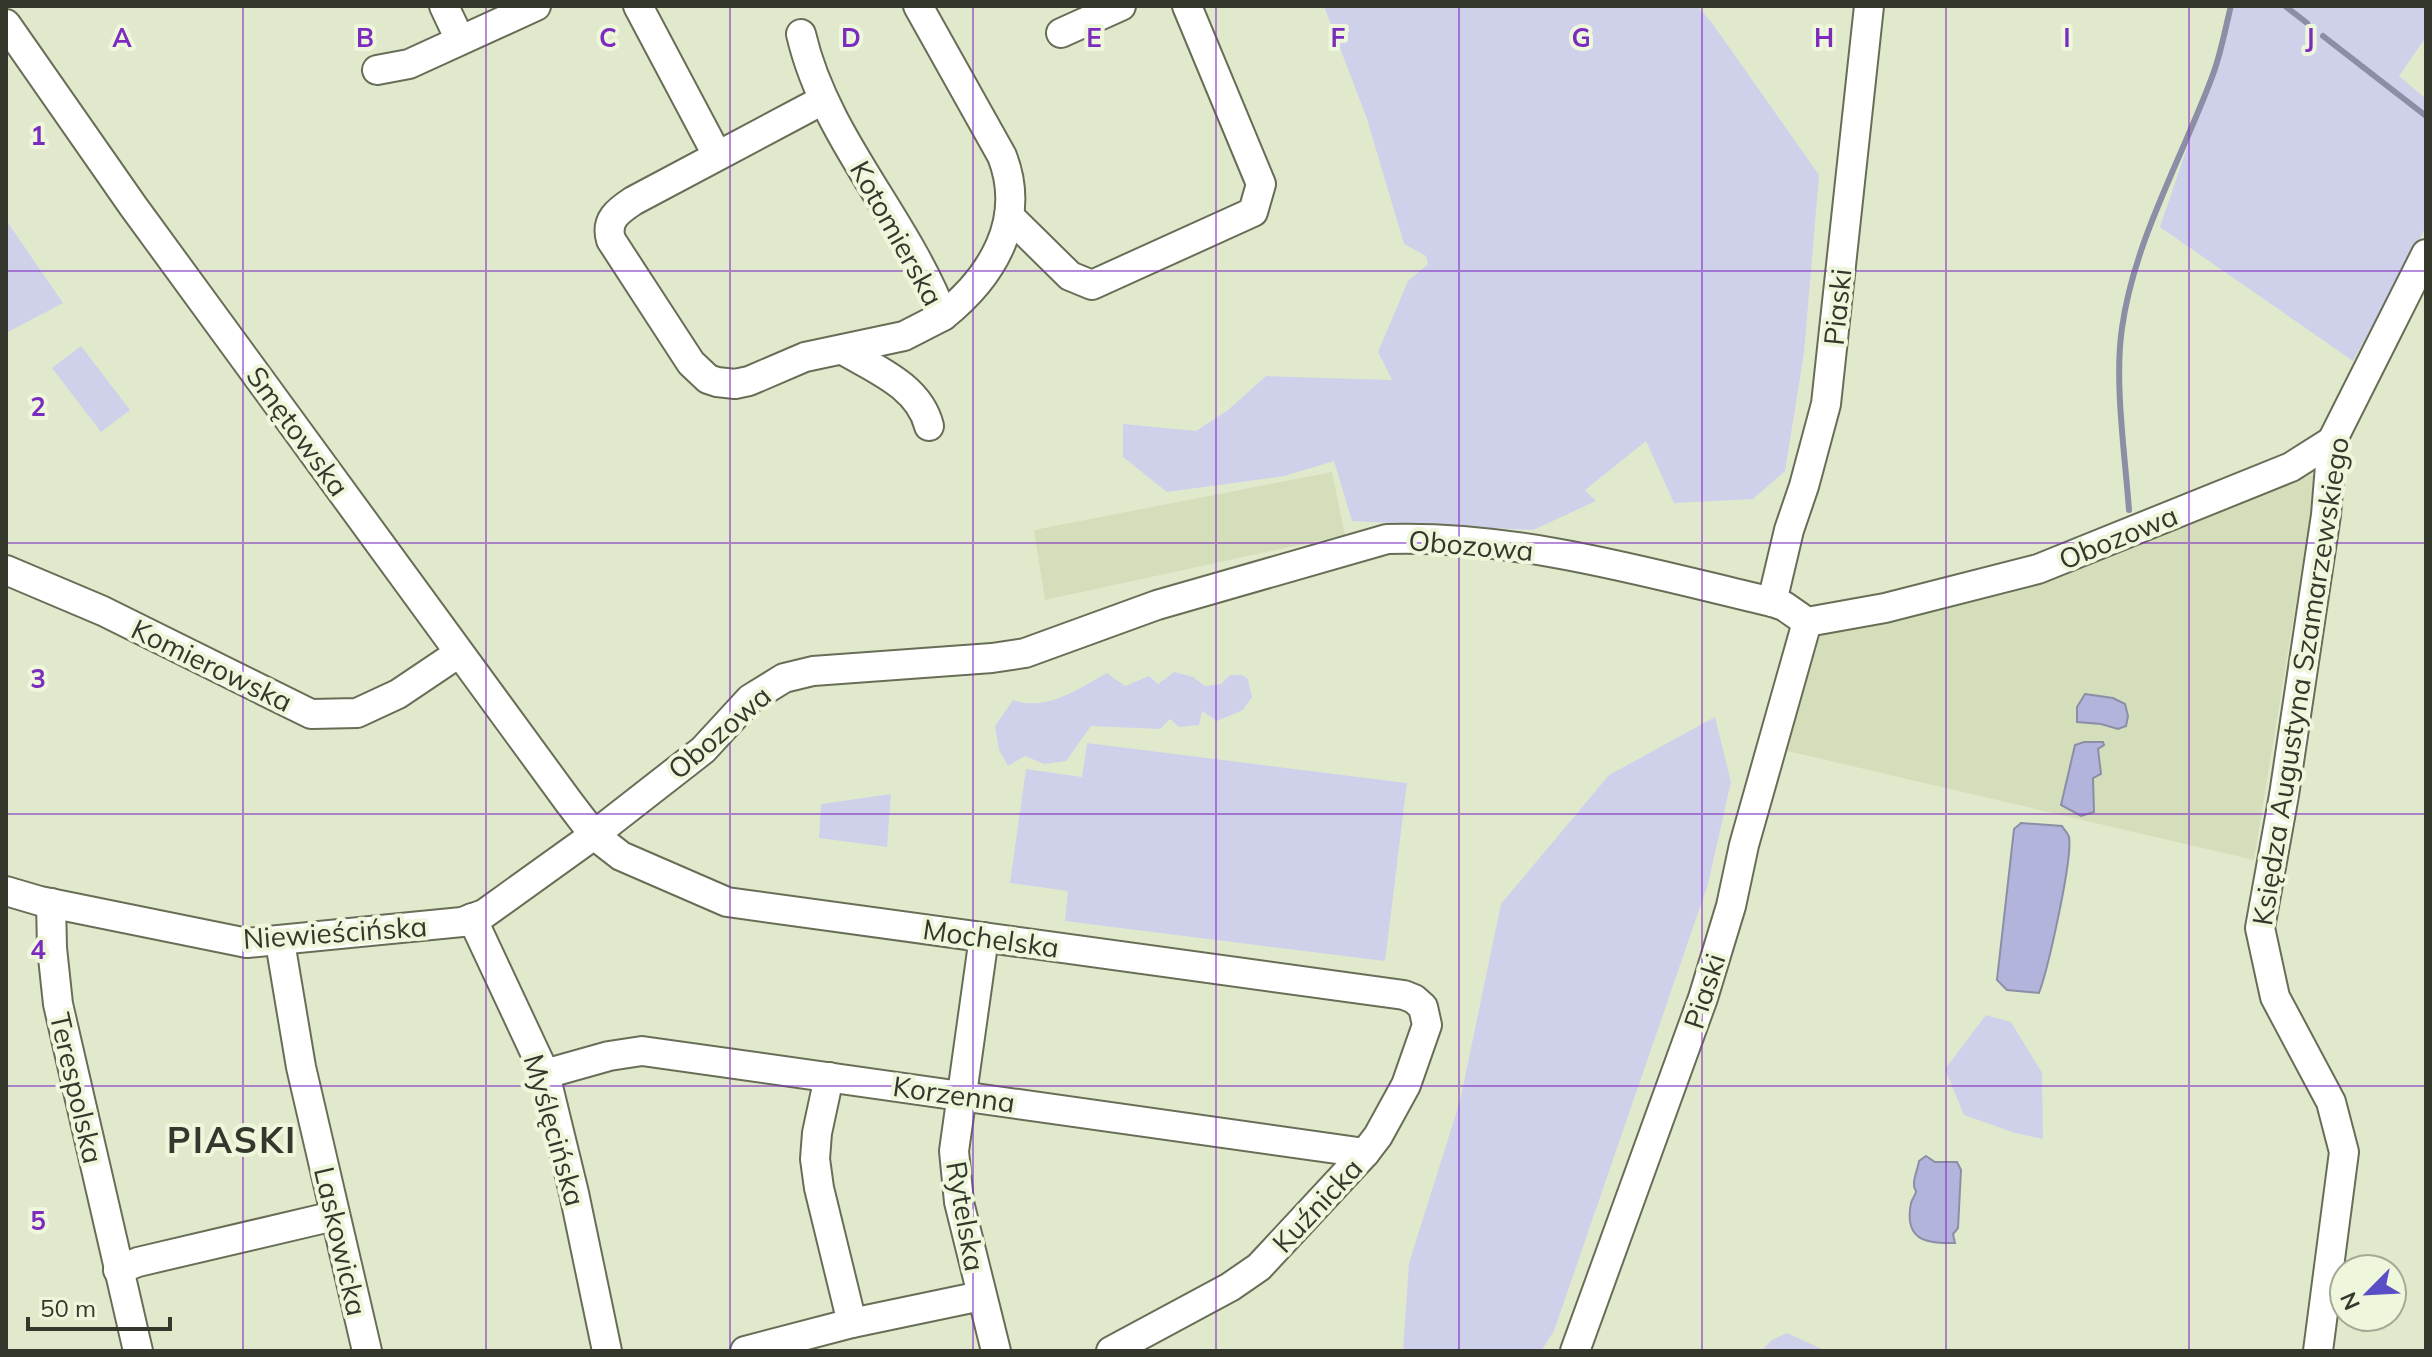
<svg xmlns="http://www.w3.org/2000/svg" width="2432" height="1357" font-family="Mulish,sans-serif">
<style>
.built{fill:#d4debb}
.green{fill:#cfd1eb}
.water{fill:#b2b4db;stroke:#8c8ea6;stroke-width:2}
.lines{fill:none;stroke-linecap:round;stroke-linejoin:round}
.stream{stroke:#8c8ea6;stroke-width:6}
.minor-casing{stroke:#686e56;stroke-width:32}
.minor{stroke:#fff;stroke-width:28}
.grid{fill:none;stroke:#7b2cbf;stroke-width:2;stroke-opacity:0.55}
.labels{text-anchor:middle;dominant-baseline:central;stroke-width:8;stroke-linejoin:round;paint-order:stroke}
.street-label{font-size:28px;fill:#34372c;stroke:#eef6db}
.district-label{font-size:36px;font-weight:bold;letter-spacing:2px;fill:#34372c;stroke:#eef6db}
.grid-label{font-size:26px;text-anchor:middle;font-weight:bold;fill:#7b2cbf;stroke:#eef6db;stroke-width:8;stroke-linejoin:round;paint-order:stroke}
</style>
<rect width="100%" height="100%" fill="#e1e9cd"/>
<g class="built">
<polygon points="1332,472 1345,535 1045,600 1034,530"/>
<polygon points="2317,473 2254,860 1783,750 1811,634 2008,594"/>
</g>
<g class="green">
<polygon points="1324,6 1697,6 1712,23 1819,175 1804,353 1785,471 1753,499 1674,503 1646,441 1585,490 1596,501 1533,530 1352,521 1334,461 1284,476 1167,492 1123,457 1123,424 1196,431 1228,410 1266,376 1392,380 1378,352 1408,281 1428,264 1426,256 1404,244 1367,119"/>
<polygon points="2235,6 2426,6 2426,37 2399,76 2426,99 2426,227 2353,361 2160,227"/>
<polygon points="6,220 63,303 6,333"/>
<polygon points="81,346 130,410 101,432 52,368"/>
<path d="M1174 672 1193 677 1205 686 1221 684 1230 675H1242L1248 679 1252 697 1243 710 1217 721 1202 711 1199 725 1179 727 1170 719 1160 729 1091 726 1066 761 1044 764 1025 756 1008 766 999 750 995 726 1013 700C1046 712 1078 689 1107 673L1125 686 1149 676 1158 684Z"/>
<polygon points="1715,717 1731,782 1708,884 1554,1331 1541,1351 1403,1351 1409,1263 1460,1101 1501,904 1609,775"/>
<polygon points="1087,743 1407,783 1385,961 1065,921 1068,891 1010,883 1026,769 1082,777"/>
<polygon points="891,794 887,847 819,838 821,804"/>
<polygon points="1986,1015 2011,1022 2042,1073 2043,1139 2015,1133 1964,1115 1945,1069"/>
<polygon points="1787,1333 1826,1351 1761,1351 1772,1340"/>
</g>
<g class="water">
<polygon points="2085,694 2113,698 2125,704 2128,716 2126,726 2118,729 2101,724 2077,722 2077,707"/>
<polygon points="2084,742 2103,742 2104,745 2098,749 2101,774 2093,778 2094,812 2081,816 2061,805 2075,745"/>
<path d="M2021 823 2062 826C2064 830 2068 833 2069 837 2073 858 2048 969 2039 993L2007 990 1997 980 2014 829Z"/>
<path d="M1926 1156 1935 1162H1957L1961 1170 1958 1228 1953 1234 1955 1243C1924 1244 1904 1239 1911 1203 1912 1199 1915 1196 1916 1192 1916 1190 1914 1188 1914 1186 1913 1178 1918 1169 1919 1161Z"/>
</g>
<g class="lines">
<g class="stream">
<polyline points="2285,6 2307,23"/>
<polyline points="2323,36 2426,116"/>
<path d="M2129 510C2125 455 2114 381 2122 328 2134 241 2182 158 2212 77 2221 54 2225 29 2231 6"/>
</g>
<g class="minor-casing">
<g id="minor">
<polyline points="444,6 460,40"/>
<polyline points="638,6 717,155"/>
<path d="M918 6 1002 156C1027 220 992 277 943 316"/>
<polyline points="6,24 133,206 568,801 594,835 621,856 727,902 1404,995 1414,999 1423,1007 1427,1025 1406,1085 1378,1136 1365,1153 1259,1267 1230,1287 1111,1351"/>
<polyline points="1061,33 1121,6"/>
<path d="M801 34C825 138 905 217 943 316L904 336 805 357 749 381 735 384 717 382 708 379 691 363 611 240C605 220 618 211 633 201L823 100"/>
<polyline points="377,70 409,64 536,6"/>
<polyline points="1009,216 1070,276 1092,285 1253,212 1261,184 1187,6"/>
<path d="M843 350C875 369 919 386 929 426"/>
<polyline points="6,570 103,611 311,714 357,713 398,694 459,653"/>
<polyline points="1772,602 1789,530 1804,486 1826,404 1869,6"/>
<path d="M6 891 40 901 247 943 462 922 484 914 594 835 703 750 750 699 784 678 813 671 992 658 1025 653 1157 605 1387 539C1518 535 1645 572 1772 602L1784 606 1807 622 1885 608 2038 569 2291 467 2332 441"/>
<polyline points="51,903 52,948 58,1004 138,1351"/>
<polyline points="472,918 545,1074 574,1193 607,1351"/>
<polyline points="984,937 954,1151 959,1202 996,1351"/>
<polyline points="280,942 301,1067 367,1351"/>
<polyline points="545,1074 609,1056 642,1051 1365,1153"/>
<polyline points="829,1077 817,1133 815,1159 819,1188 852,1323"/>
<polyline points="118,1270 138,1262 334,1216"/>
<polyline points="745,1351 852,1323 981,1296"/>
<polyline points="1575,1351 1703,998 1731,906 1744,845 1807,622"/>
<polyline points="2318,1351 2344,1152 2331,1102 2275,997 2260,928 2284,795 2326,515 2332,441 2426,254"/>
</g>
</g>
<use href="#minor" class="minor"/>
</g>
<path class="grid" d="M243 6V1351M486 6V1351M730 6V1351M973 6V1351M1216 6V1351M1459 6V1351M1702 6V1351M1946 6V1351M2189 6V1351M6 271H2426M6 543H2426M6 814H2426M6 1086H2426"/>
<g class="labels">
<g class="street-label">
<text transform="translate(897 233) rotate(61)">Kotomierska</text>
<text transform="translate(1837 307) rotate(-84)">Piaski</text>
<text transform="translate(298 431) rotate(54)">Smętowska</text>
<text transform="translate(2118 537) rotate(-22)">Obozowa</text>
<text transform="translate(1471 545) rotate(5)">Obozowa</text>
<text transform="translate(212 665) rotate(26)">Komierowska</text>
<text transform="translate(2300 681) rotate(-81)">Księdza Augustyna Szamarzewskiego</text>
<text transform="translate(719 732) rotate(-41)">Obozowa</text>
<text transform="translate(335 932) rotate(-4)">Niewieścińska</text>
<text transform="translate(991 938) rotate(8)">Mochelska</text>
<text transform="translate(1704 991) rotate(-72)">Piaski</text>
<text transform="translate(77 1088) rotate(77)">Terespolska</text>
<text transform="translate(954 1094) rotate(8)">Korzenna</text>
<text transform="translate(555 1130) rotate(74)">Myślęcińska</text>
<text transform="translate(1317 1205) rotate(-47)">Kuźnicka</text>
<text transform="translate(966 1216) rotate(80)">Rytelska</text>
<text transform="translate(341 1241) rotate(77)">Laskowicka</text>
</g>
<g class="district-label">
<text x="232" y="1139">PIASKI</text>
</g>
</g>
<g class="grid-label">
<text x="122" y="47">A</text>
<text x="365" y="47">B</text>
<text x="608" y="47">C</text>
<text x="851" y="47">D</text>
<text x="1094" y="47">E</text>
<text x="1338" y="47">F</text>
<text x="1581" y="47">G</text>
<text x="1824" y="47">H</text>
<text x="2067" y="47">I</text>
<text x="2310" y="47">J</text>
<text x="38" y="145">1</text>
<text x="38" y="416">2</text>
<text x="38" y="688">3</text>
<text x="38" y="959">4</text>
<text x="38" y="1230">5</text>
</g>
<rect width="2432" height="1357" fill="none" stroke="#34372c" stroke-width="16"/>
<g transform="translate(2368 1293) rotate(246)"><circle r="38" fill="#eef6db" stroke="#a4aa95" stroke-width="2"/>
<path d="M0-6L14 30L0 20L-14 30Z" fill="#5a4ec6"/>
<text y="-12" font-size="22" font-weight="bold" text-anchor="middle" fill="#34372c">N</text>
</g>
<path d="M28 1317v12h142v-12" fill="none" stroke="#34372c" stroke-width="4"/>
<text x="40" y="1317" font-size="24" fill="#34372c" stroke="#eef6db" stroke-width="6" paint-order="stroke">50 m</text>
</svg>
